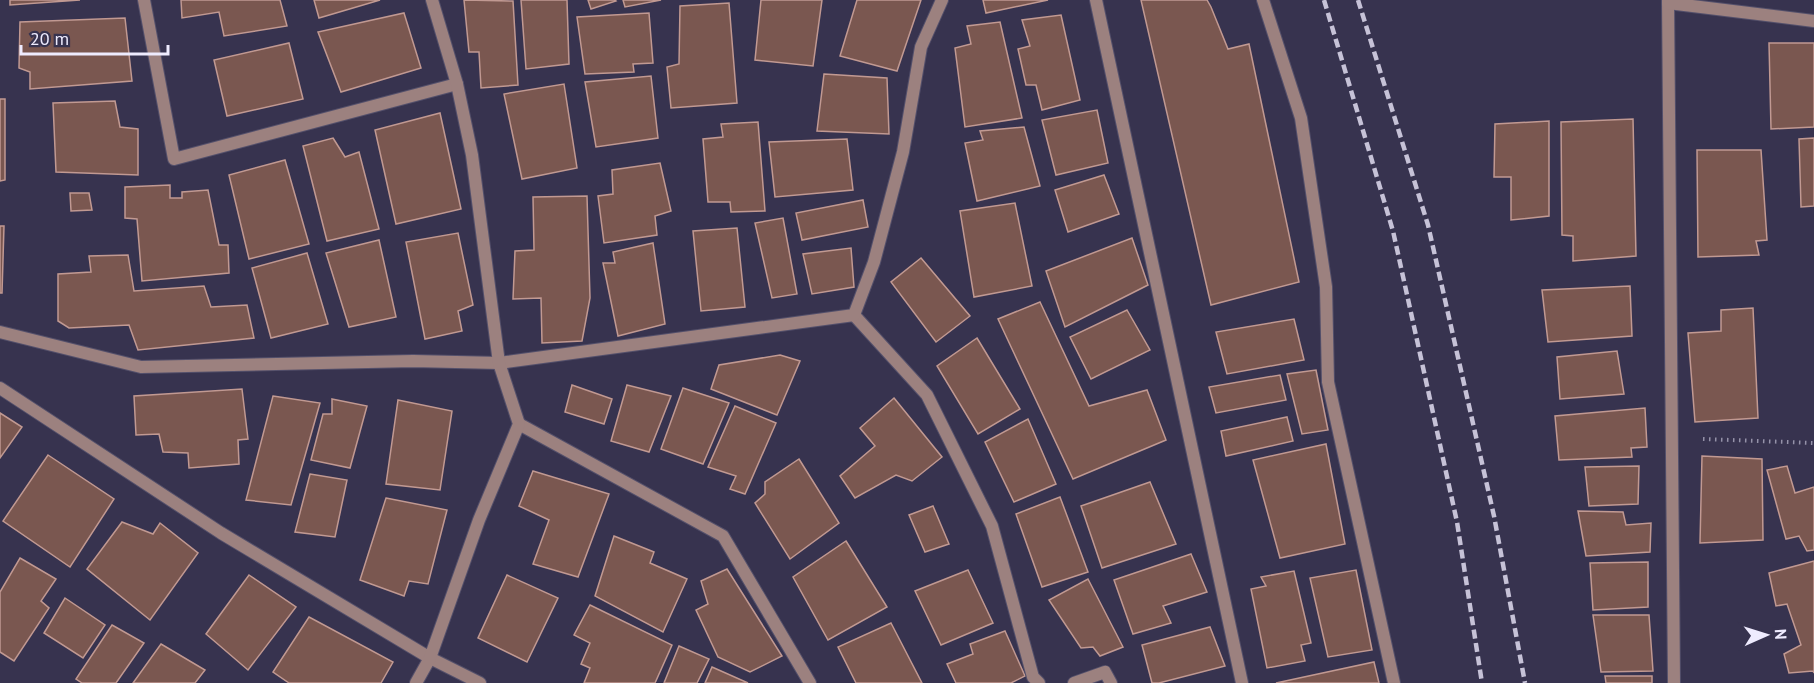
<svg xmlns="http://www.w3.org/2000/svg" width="1814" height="683" font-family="'PT Sans',sans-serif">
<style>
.building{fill:#7a5750;stroke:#c19992;stroke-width:1.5}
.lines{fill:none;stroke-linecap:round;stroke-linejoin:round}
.service-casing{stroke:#54506b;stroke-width:14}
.minor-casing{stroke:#54506b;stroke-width:14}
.path{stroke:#9592a9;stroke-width:4;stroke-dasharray:1.5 4.5;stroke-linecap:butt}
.service{stroke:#9c817f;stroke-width:12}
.minor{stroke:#9c817f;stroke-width:12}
.rail{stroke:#c6c2d7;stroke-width:4.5;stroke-dasharray:9 4.5;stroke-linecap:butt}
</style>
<rect width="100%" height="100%" fill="#37334f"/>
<g class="building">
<polygon points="10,0 80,0 10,5"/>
<polygon points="181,0 280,0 287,26 224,36 219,12 182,18"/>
<polygon points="314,0 380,0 319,18"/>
<polygon points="464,0 513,1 518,85 481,88 479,52 469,52"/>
<polygon points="521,0 567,0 569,64 526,69"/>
<polygon points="588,0 615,0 616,1 591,9"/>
<polygon points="623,0 661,0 625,7"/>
<polygon points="761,0 822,0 813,66 755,60"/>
<polygon points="857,0 921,0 897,71 840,56"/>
<polygon points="983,0 1048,0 986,13"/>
<polygon points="1141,0 1207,0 1211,7 1228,49 1249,44 1299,282 1211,305"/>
<polygon points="729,3 737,103 671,108 667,67 679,64 680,6"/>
<polygon points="404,13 421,68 341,92 318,32"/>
<polygon points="649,13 653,63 633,64 634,72 585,74 577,17"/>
<polygon points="1061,15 1080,100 1042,110 1036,85 1026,85 1018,49 1030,46 1022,20"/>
<polygon points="125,18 132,81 30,89 30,72 19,68 20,22"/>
<polygon points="1000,22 1022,118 965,127 955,48 971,44 967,26"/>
<polygon points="289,43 303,99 227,116 214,60"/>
<polygon points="1769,43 1814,43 1814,127 1771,129"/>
<polygon points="824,74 887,78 889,134 817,131"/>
<polygon points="651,76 658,138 596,147 585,82"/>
<polygon points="564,84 577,168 522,179 504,94"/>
<polygon points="0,99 5,99 5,180 0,181"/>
<polygon points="115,101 120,127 138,129 138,175 56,172 53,103"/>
<polygon points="1097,110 1108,163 1056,175 1042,120"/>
<polygon points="440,113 461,209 396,224 375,130"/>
<polygon points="1633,119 1636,256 1573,261 1573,236 1562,235 1561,122"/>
<polygon points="1549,121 1549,216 1511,220 1511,177 1494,177 1495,124"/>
<polygon points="758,122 765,211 731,212 730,202 708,202 703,139 723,137 721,124"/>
<polygon points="1024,127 1040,186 977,201 965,143 983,140 980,131"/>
<polygon points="333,138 345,157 359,152 379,229 327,241 303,146"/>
<polygon points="1814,138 1814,206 1801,207 1799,139"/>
<polygon points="847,139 853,190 775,197 769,142"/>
<polygon points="1697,150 1761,150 1767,240 1756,241 1759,255 1698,257"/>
<polygon points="285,160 309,244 249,259 229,175"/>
<polygon points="660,163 671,211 655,216 657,235 604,243 598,196 613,194 612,170"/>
<polygon points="1104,175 1119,214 1068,232 1055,190"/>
<polygon points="170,185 170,198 182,198 182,192 208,190 219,245 228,245 229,273 142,281 137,219 125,218 125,187"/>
<polygon points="70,193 89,193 92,210 71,211"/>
<polygon points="587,196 590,298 582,341 542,343 541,298 513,299 515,251 534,250 533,197"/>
<polygon points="863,200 868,227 802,240 796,213"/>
<polygon points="1015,203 1032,286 974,297 960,211"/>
<polygon points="783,218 797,294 772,298 755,223"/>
<polygon points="0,226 4,226 2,293 0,293"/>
<polygon points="737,228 745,307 701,311 693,231"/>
<polygon points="458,233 473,305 458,311 462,331 425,339 406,242"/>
<polygon points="1132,238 1148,285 1065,327 1046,271"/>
<polygon points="379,240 396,317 349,327 326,253"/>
<polygon points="653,243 665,324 618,336 603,263 615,263 613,252"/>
<polygon points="851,248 854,287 812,294 803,254"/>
<polygon points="307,253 328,324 271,338 252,268"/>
<polygon points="128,255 134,291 204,286 211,307 247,305 254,338 138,350 129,325 69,328 58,321 58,274 91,272 89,256"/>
<polygon points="921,258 970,316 936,342 891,282"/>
<polygon points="1630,286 1632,336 1548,342 1542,290"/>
<polygon points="1040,302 1089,406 1147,390 1166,440 1073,479 998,319"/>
<polygon points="1753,308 1758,418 1695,422 1688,333 1721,331 1721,310"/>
<polygon points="1127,310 1150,350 1091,379 1070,337"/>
<polygon points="1294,319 1304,360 1227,374 1216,332"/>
<polygon points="977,338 1020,409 978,434 937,366"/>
<polygon points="1617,351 1624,394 1560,399 1557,357"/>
<polygon points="780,355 800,361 777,415 711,389 719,365"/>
<polygon points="1316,370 1328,430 1302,434 1287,374"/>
<polygon points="1280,375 1286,400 1216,413 1209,387"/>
<polygon points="572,385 612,399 604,424 565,412"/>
<polygon points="627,385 671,396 649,452 611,441"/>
<polygon points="683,388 729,403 703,464 661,449"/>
<polygon points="242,389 248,439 238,440 239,464 189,468 188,453 163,452 159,434 136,435 134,396"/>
<polygon points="273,396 320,403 291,505 246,500"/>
<polygon points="894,398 942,457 912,481 896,475 855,498 840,476 875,446 860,428"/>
<polygon points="332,399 367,406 350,468 311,460 323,414 332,414"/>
<polygon points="398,400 452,411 440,490 386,484"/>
<polygon points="735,406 776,423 745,494 730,489 736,476 708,467"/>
<polygon points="1645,408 1647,447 1631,448 1632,457 1559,460 1555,416"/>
<polygon points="0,413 22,427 0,458"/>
<polygon points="1287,417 1293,441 1226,456 1221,431"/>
<polygon points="1028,419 1056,484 1014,502 985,442"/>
<polygon points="1326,444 1345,544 1280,558 1253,460"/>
<polygon points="48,455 114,499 70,567 3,521"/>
<polygon points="1702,456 1762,459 1763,540 1700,543"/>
<polygon points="799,459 839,523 790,559 755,503 765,494 765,482"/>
<polygon points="1639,466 1638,504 1589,506 1585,467"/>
<polygon points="1787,466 1795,493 1814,487 1814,550 1807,551 1799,536 1786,539 1767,470"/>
<polygon points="533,471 609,494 578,577 533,564 549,520 519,506"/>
<polygon points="310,474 347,480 335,537 295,532"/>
<polygon points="1150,482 1176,544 1102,568 1081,506"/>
<polygon points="1060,497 1088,572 1042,587 1016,514"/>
<polygon points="386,498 447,510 428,584 409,581 404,596 360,580"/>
<polygon points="933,506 949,544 925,552 909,515"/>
<polygon points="1578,511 1623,512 1626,525 1651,523 1650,552 1586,556"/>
<polygon points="122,522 153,534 160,523 198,553 150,620 87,569"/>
<polygon points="614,536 654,552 650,563 687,579 663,632 595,596"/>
<polygon points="846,541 887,607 828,640 793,577"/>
<polygon points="1191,554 1207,592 1163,606 1171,623 1133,634 1114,580"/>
<polygon points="20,558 56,579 41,601 49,608 14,661 0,652 0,592"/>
<polygon points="1814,561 1814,673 1813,671 1789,673 1784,654 1801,645 1787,604 1776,606 1769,573"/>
<polygon points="1648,562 1648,607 1593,610 1590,563"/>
<polygon points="727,569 782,656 750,672 718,657 696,610 708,604 701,581"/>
<polygon points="968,570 993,623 941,645 915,591"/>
<polygon points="1356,570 1372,650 1328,657 1310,578"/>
<polygon points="1294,571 1311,643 1301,645 1305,661 1267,668 1251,589 1266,586 1261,577"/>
<polygon points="249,575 296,607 248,670 206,634"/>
<polygon points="507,575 558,598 527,662 478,638"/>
<polygon points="1088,579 1123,647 1100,656 1093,647 1081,648 1049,600"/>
<polygon points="65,598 105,625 83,658 44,633"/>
<polygon points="590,605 672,645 655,683 584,683 590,668 581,664 590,643 574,635"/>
<polygon points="1593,615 1649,615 1653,671 1601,672"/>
<polygon points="309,617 393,662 381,683 289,683 273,672"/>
<polygon points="891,623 922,683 856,683 838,647"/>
<polygon points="112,625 144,643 116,683 82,683 76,679"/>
<polygon points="1210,627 1225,666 1159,683 1152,683 1142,645"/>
<polygon points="1005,631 1025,676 1011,683 956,683 947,664 973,654 970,644"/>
<polygon points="161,644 205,670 195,683 133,683"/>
<polygon points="679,646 709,659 697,683 664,683"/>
<polygon points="1374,662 1379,683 1276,683"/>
<polygon points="712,667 748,683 705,683"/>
<polygon points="1605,676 1652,676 1652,683 1606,683"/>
</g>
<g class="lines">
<g class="service-casing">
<g id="service">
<polyline points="1263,0 1301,118 1326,287 1328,382 1394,683"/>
<polyline points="854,315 927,395 992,526 1033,677 1039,683"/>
<polyline points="1074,683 1105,672 1111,683"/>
</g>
</g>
<g class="minor-casing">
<g id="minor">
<polyline points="144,0 174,159 457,84"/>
<polyline points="1096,0 1242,683"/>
<polyline points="1668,0 1674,683"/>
<polyline points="1668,3 1814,21"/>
<polyline points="0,332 141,367 413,361 499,363 854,315 874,262 903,152 921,47 942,0"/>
<polyline points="0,388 221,533 430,658 480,683"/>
<polyline points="519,424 723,536 810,683"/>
<polyline points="416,683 430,658 479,520 519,424 499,363 472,155 457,84 432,0"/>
</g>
</g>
<polyline class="path" points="1703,439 1814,443"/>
<use href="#service" class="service"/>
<use href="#minor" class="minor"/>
<g class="rail">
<polyline points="1324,0 1393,231 1457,522 1482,683"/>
<polyline points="1358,0 1428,225 1494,516 1525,683"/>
</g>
</g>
<g transform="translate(1766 635) rotate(87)" stroke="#37334f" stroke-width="4.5" paint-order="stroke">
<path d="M0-4.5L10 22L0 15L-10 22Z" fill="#eeebfe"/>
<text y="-9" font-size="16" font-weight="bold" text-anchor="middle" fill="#eeebfe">N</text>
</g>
<path d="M21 45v9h147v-9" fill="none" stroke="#eeebfe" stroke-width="3"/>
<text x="30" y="45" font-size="18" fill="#eeebfe" stroke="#37334f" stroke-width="4.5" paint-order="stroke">20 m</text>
</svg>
